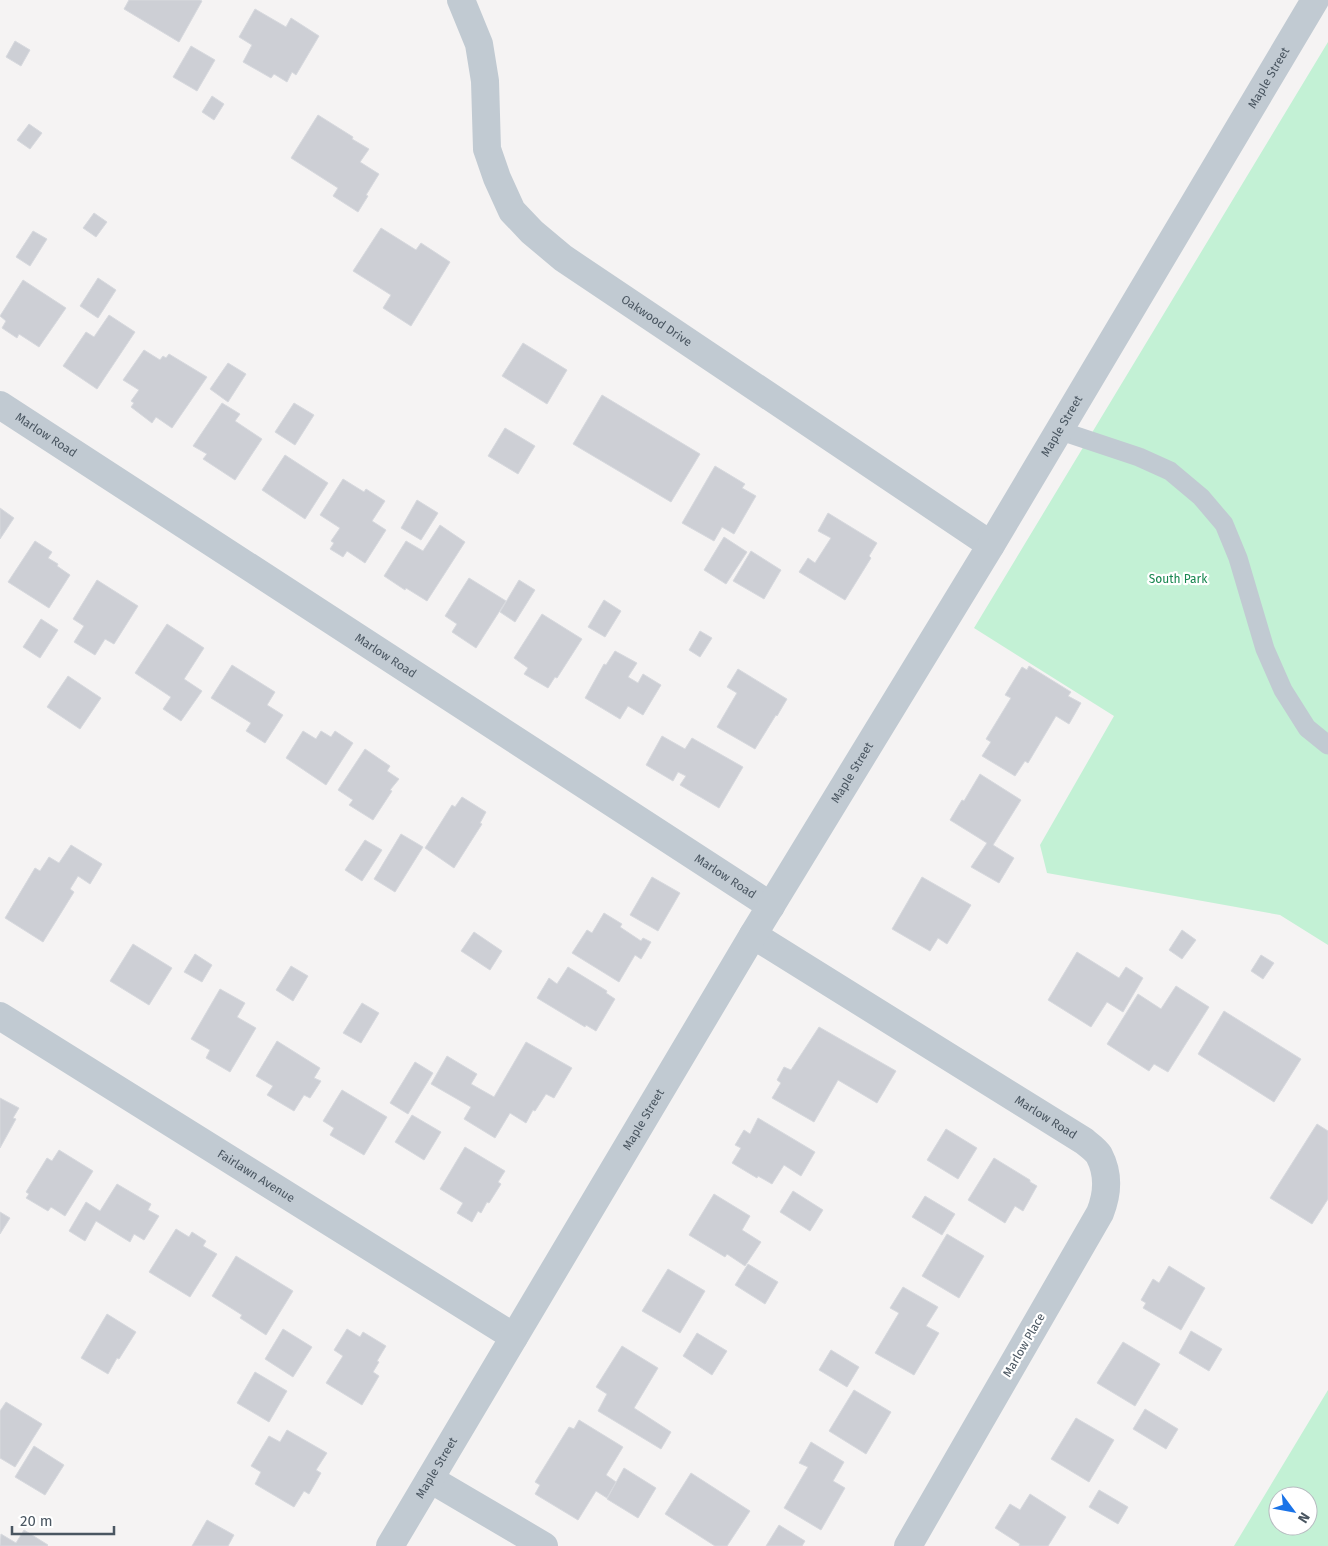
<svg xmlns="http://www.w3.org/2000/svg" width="1328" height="1546" font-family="'Fira Sans',sans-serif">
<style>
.green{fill:#c3f1d5;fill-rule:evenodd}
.building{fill:#cdcfd5;stroke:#d7d9de}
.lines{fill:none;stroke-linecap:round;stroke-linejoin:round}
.service{stroke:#c1cad2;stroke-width:19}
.minor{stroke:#c1cad2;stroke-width:28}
.labels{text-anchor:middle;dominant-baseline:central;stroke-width:4.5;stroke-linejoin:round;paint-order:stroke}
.street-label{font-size:12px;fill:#4a5661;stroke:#fff}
.park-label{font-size:12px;fill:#17864f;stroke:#fff}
</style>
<rect width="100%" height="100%" fill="#f5f3f3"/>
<g class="green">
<polygon points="1328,42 1328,945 1280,915 1047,873 1040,845 1114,716 974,628"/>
<path d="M1328 1390V1546H1234ZM1278 1496H1308V1526H1278Z"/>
</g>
<g class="building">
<polygon points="129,0 200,0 202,1 179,42 124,9"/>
<polygon points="255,9 286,27 291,18 319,36 296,75 292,72 287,82 274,74 271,78 243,62 252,45 239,37"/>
<polygon points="15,41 30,50 21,66 6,57"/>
<polygon points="191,46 215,60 197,91 173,77"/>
<polygon points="212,96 224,104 214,120 202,112"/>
<polygon points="318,115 353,137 352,139 369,149 360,162 379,174 366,195 368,196 358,212 333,196 338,188 291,158"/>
<polygon points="29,124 42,133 30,149 17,140"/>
<polygon points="94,213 107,222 96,237 83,228"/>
<polygon points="381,228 416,250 421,243 450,262 411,326 383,308 391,295 353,271"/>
<polygon points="33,231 47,239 30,266 16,257"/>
<polygon points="98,278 116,290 98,318 80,306"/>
<polygon points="23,280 66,308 39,347 19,334 17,338 2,328 6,321 0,316"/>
<polygon points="109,315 135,332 97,389 63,366 86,332 94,337"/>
<polygon points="523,343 567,370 547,404 502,376"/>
<polygon points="144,350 160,360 163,356 166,358 169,354 207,377 172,428 156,417 152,423 131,407 134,403 131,401 139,390 123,380"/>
<polygon points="228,363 246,374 228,402 210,389"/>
<polygon points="602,395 700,454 671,502 573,444"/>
<polygon points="222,403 240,414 235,421 262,439 235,480 203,459 207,454 193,446"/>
<polygon points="294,403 314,415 295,445 275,432"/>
<polygon points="505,428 535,446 518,474 488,456"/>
<polygon points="285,455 328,483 305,519 262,490"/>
<polygon points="715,466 745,484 742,488 756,496 734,534 722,527 714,541 682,523"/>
<polygon points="343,479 364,492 366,489 385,501 372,521 386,530 365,563 347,551 343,557 330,549 334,543 331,541 340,528 320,515"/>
<polygon points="417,500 438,513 421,540 401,528"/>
<polygon points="0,508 14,518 0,539"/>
<polygon points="828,513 877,543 869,556 871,558 845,600 799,572 808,558 815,563 831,538 818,531"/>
<polygon points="440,525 465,542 427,601 406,588 405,590 384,576 406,541 423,551"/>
<polygon points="724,537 747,552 726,584 704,570"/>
<polygon points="35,541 52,552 48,558 58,564 57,566 70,575 49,608 8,582"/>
<polygon points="751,551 781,570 764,599 733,581"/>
<polygon points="469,578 506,601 476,648 452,632 457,624 445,616"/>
<polygon points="97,580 138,606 114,644 105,639 95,655 74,642 84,626 73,619"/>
<polygon points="519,580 535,590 515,622 500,612"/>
<polygon points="604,600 621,611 605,637 588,627"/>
<polygon points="542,614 582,639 557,678 555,677 548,688 524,674 528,668 514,658"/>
<polygon points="41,619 58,630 40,658 23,647"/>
<polygon points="167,624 204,648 184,679 202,691 181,721 163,709 171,697 135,673"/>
<polygon points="700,631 712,638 700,657 689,650"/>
<polygon points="615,651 637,663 628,677 638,683 643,674 661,685 643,715 628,706 620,719 585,698 604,664 606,665"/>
<polygon points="232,665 275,692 267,705 283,715 265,743 246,731 251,723 211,698"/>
<polygon points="1029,666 1071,692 1068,696 1081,703 1069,724 1056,716 1028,763 1025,761 1015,776 982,756 991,742 986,739 1011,698 1005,695 1022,667 1027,670"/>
<polygon points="738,669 787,699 777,716 776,715 755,749 717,727 737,693 727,687"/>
<polygon points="68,676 101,698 80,729 47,707"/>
<polygon points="303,731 316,739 321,731 331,737 335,731 353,743 326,785 286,758"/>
<polygon points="662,736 685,749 692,738 743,767 719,808 680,785 686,776 678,772 673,781 646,765"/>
<polygon points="365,749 390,766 387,771 399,779 390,790 392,791 373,820 349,805 353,800 338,790"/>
<polygon points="980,774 1021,800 993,845 1014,858 999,883 971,867 987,843 950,820 962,800 964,801"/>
<polygon points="462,797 486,812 480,823 482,824 454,868 425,848 452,805 455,807"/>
<polygon points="401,834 423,847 395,892 374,879"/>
<polygon points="365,840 382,850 362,881 345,870"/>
<polygon points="71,845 102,864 90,884 78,876 70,889 74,892 43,942 5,918 35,868 40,871 49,857 59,863"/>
<polygon points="652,877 680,893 658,931 630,915"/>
<polygon points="922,877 971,905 947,944 938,938 930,951 892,929"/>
<polygon points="604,913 622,924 620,927 641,941 643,938 651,942 641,959 635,955 619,982 572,953 587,930 592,933"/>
<polygon points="1182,930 1196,940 1182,959 1169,950"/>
<polygon points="474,932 502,951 490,970 461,951"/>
<polygon points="133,944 172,968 149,1005 110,981"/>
<polygon points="1077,952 1119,978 1126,967 1143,978 1123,1012 1107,1002 1091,1027 1048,1000"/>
<polygon points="195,954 212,965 202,982 184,972"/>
<polygon points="1261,955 1274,963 1263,979 1251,971"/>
<polygon points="291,966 308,976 293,1001 276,990"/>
<polygon points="568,967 607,991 606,993 615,999 596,1031 586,1025 585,1027 537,998 549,978 557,984"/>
<polygon points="1176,986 1209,1007 1168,1072 1154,1064 1149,1071 1107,1044 1138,994 1161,1009"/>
<polygon points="220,989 245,1003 237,1017 256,1028 230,1072 206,1058 210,1050 191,1039"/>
<polygon points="362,1003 379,1013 361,1043 343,1033"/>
<polygon points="1224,1011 1301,1059 1274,1102 1198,1054"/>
<polygon points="819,1027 896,1071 877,1103 838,1080 814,1122 772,1098 781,1083 777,1080 784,1067 791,1070"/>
<polygon points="277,1041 320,1068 314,1078 321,1081 310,1098 304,1095 294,1111 267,1095 273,1086 256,1076"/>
<polygon points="526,1042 572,1068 554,1098 546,1094 535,1111 533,1110 526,1123 510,1113 495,1138 464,1119 471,1107 431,1084 447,1056 477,1074 471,1084 494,1097"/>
<polygon points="415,1062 433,1073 408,1114 390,1103"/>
<polygon points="342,1090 387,1117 364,1155 330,1135 334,1128 323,1121"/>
<polygon points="0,1098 19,1108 13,1118 16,1119 0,1148"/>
<polygon points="412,1115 441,1132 424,1160 395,1142"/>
<polygon points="758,1118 815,1152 801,1176 784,1165 772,1184 758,1176 757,1178 732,1163 741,1148 735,1145 744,1130 750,1134"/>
<polygon points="1317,1124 1328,1131 1328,1199 1312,1224 1270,1198"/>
<polygon points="946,1129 977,1148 958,1179 927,1160"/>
<polygon points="465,1147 505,1171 498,1182 501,1184 489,1203 487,1202 481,1213 478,1211 472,1222 457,1213 463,1203 440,1189"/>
<polygon points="59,1150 93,1171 65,1216 51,1207 48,1211 26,1198 29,1194 26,1192 47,1158 52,1161"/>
<polygon points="994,1158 1030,1180 1030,1182 1037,1186 1023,1211 1015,1206 1005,1223 968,1200"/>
<polygon points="117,1184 151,1204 148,1210 159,1216 144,1240 134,1234 130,1242 96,1221 85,1241 69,1231 86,1202 100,1211"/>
<polygon points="793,1191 823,1210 810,1231 780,1212"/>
<polygon points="714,1194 750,1216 742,1230 761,1242 745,1266 727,1254 725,1257 689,1235"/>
<polygon points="925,1196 955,1214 942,1235 912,1217"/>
<polygon points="0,1212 10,1218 0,1234"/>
<polygon points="176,1229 189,1237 192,1232 206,1241 203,1246 217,1254 190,1297 149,1272"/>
<polygon points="947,1234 984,1256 959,1298 922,1276"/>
<polygon points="236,1256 293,1291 266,1335 240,1318 242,1315 212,1296"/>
<polygon points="748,1264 778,1282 765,1304 735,1285"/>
<polygon points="1169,1266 1205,1288 1181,1330 1143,1308 1146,1303 1141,1300 1153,1279 1159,1283"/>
<polygon points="668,1269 705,1291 680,1333 642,1311"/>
<polygon points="903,1287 938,1307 926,1326 939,1333 914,1375 875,1353 899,1313 890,1308"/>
<polygon points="107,1314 136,1332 119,1359 117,1358 108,1374 81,1358"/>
<polygon points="283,1329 312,1347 293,1377 265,1359"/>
<polygon points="347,1329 360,1337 363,1332 386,1346 377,1361 379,1362 373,1372 379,1376 362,1405 326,1383 343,1356 334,1350"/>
<polygon points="1191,1331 1222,1349 1209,1371 1179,1353"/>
<polygon points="697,1333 727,1351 712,1375 683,1356"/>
<polygon points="1123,1342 1160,1364 1135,1406 1097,1383"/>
<polygon points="622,1346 658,1368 634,1408 671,1432 661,1449 598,1411 607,1394 596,1387"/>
<polygon points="831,1350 859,1367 847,1387 819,1370"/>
<polygon points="255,1372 287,1391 269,1422 237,1403"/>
<polygon points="854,1390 891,1412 866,1454 829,1431"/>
<polygon points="6,1402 42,1424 15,1467 0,1458 0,1411"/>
<polygon points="1145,1409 1178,1429 1166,1449 1133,1429"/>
<polygon points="1076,1418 1114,1440 1089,1482 1051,1459"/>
<polygon points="579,1420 623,1447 606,1475 616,1482 607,1498 596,1491 578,1520 535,1494 540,1485 535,1482 569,1427 574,1429"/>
<polygon points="287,1430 327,1453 316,1470 321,1473 309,1494 304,1491 294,1507 255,1484 261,1472 251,1466 269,1436 280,1442"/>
<polygon points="811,1442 844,1462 833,1481 845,1488 821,1530 784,1508 808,1467 799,1463"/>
<polygon points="34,1446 64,1465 45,1495 15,1477"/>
<polygon points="624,1468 656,1488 638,1518 607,1499"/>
<polygon points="691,1473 750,1511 727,1546 715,1546 665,1514"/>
<polygon points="1099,1490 1128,1507 1118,1524 1089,1507"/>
<polygon points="1030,1494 1066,1517 1048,1546 1019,1546 1020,1544 995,1528 1010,1504 1020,1510"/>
<polygon points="207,1520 234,1535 228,1546 192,1546"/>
<polygon points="779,1525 805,1541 802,1546 766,1546"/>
<polygon points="24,1530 48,1545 47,1546 0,1546 1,1534 16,1543"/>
</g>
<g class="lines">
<polyline class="service" points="1058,430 1139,457 1170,471 1201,497 1224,524 1238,558 1265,649 1283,690 1307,728 1328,745"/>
<g class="minor">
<path id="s1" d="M461 0 479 44 485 81 487 149 497 178 512 211 532 232 563 258 991 545"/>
<path id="s2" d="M0 405 771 906"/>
<path id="s3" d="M753 935 1084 1141C1089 1145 1096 1150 1099 1155 1109 1174 1108 1193 1100 1213L908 1546"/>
<path id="s4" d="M0 1016 514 1337"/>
<polyline points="430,1479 544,1546"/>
<path id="s5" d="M390 1546 753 935 991 545 1315 0"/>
</g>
</g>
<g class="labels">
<g class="street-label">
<text stroke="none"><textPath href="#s5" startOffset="1711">Maple Street</textPath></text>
<text stroke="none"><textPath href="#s1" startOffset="402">Oakwood Drive</textPath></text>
<text stroke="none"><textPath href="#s5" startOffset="1306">Maple Street</textPath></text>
<text stroke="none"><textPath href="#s2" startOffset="55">Marlow Road</textPath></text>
<text stroke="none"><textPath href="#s2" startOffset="460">Marlow Road</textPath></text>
<text stroke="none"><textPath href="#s5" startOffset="901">Maple Street</textPath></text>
<text stroke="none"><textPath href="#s2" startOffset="865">Marlow Road</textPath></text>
<text stroke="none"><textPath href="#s3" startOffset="345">Marlow Road</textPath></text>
<text stroke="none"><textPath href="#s5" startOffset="496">Maple Street</textPath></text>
<text stroke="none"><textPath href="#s4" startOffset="302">Fairlawn Avenue</textPath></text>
<text transform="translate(1024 1345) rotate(-60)">Marlow Place</text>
<text stroke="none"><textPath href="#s5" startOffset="91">Maple Street</textPath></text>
</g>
<g class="park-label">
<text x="1178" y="579">South Park</text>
</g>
</g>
<g transform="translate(1293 1511) rotate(122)"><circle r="24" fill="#ffffff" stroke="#b7bbc0"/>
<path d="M0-4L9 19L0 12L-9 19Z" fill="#1a73e8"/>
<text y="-8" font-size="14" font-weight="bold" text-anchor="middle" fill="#4a5661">N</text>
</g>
<path d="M12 1526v8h102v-8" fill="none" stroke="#4a5661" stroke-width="2.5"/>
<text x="20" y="1526" font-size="15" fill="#4a5661" stroke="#ffffff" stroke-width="4" paint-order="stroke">20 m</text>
</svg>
